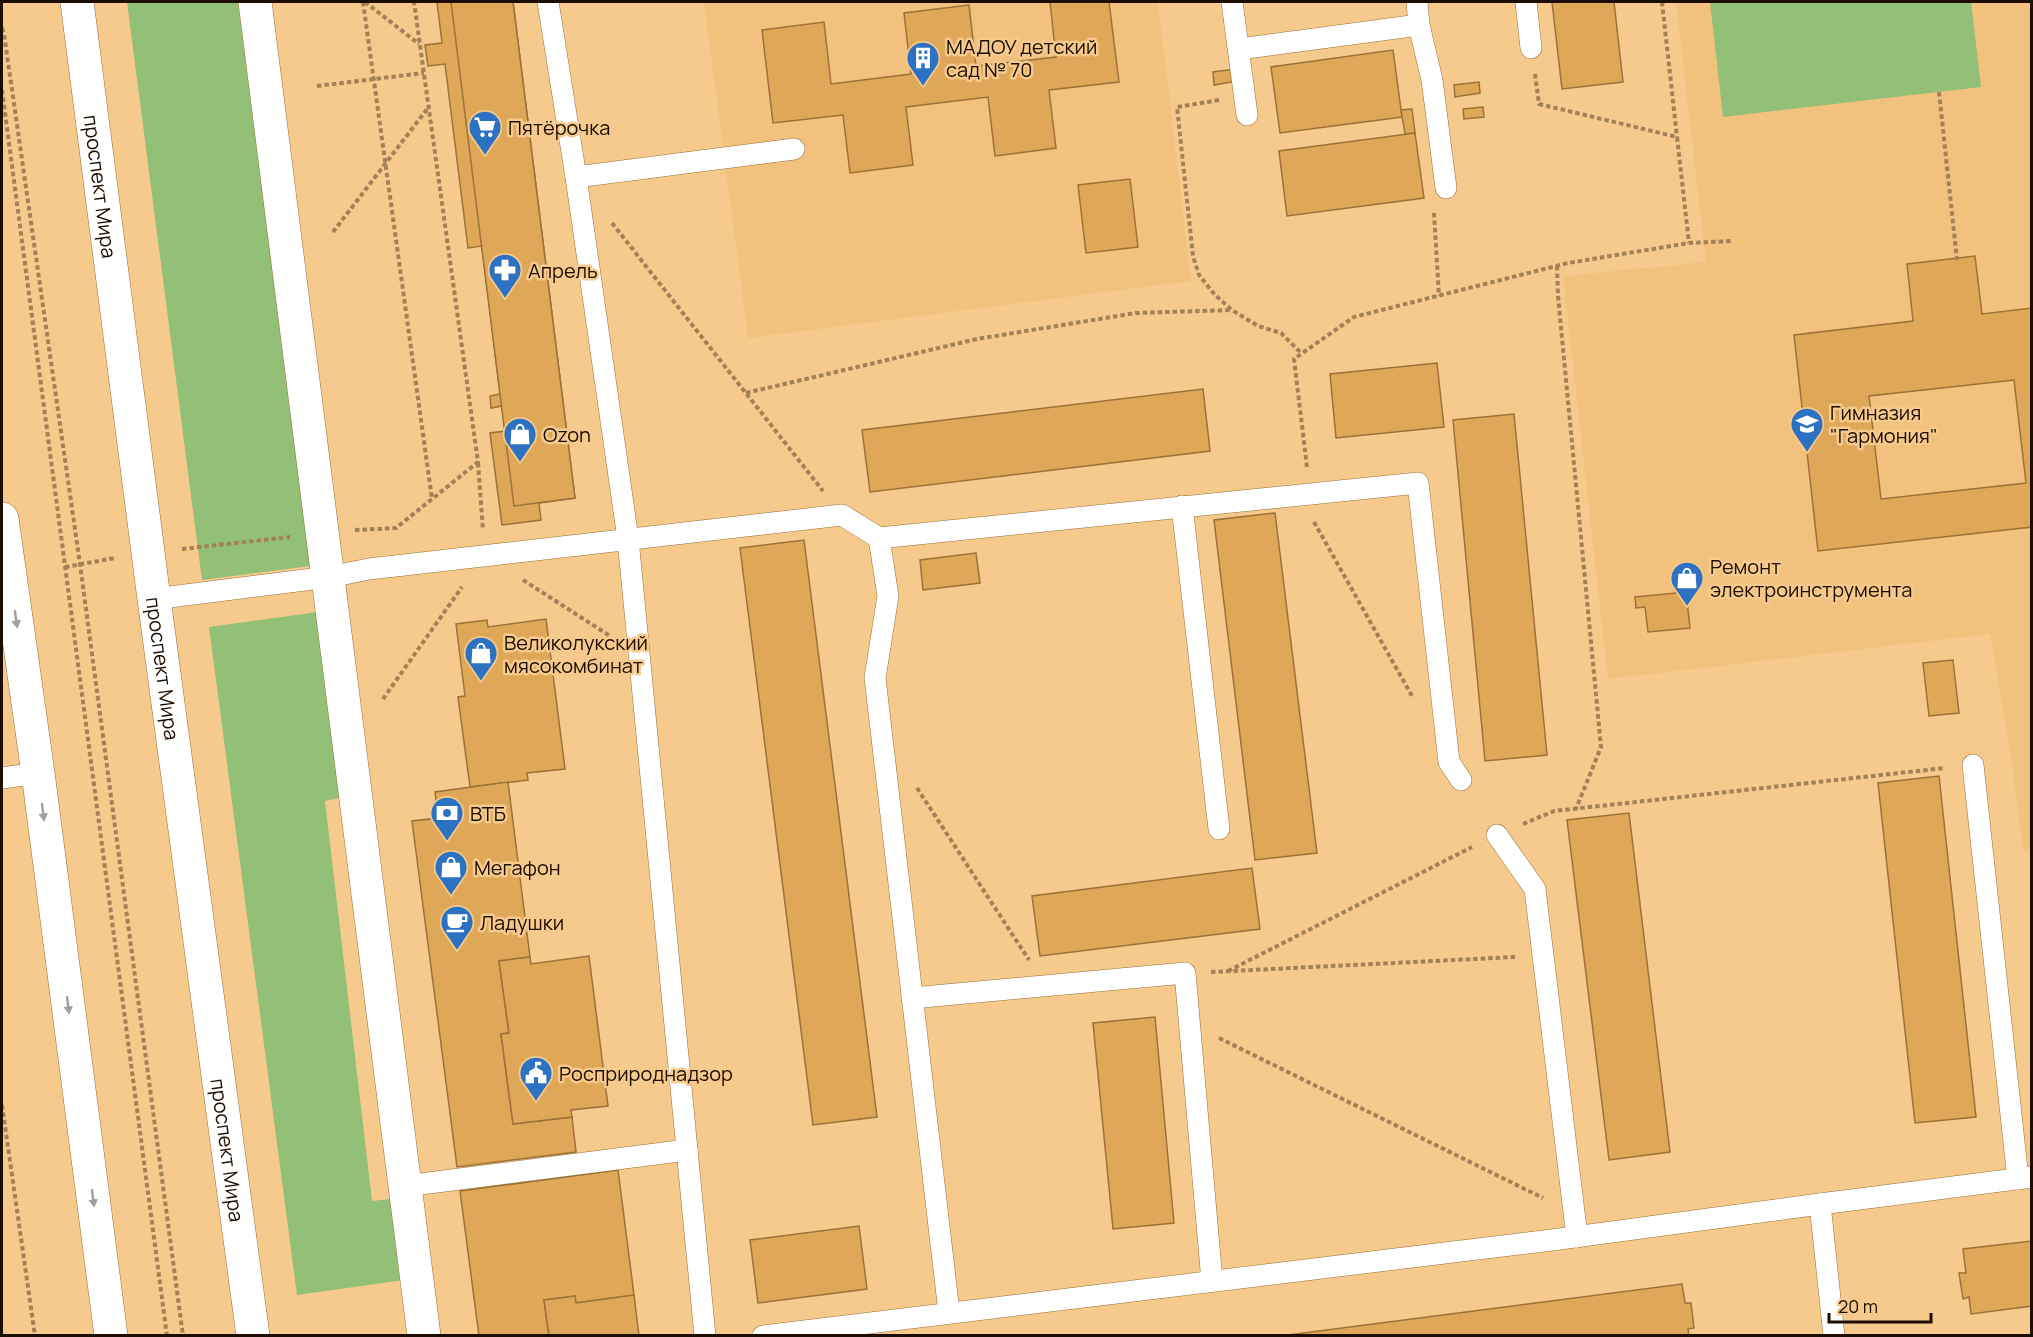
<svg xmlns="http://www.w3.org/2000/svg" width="2033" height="1337" font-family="Manrope,sans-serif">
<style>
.built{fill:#f2c17e}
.green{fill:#92c076}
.building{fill:#dfa858;stroke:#9b7237;stroke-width:1.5;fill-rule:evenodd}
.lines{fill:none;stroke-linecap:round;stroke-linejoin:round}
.lane-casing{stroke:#987034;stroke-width:22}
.street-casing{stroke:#987034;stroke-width:34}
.primary-casing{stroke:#987034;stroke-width:34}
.path{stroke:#a38157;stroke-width:4;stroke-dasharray:4.5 3;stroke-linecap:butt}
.lane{stroke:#fff;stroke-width:21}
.street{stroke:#fff;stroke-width:33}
.primary{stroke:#fff;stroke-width:33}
.oneway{fill:#a49e99}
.labels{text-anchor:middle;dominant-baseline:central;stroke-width:5;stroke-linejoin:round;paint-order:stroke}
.poi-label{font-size:20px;fill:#1c0d00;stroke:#f6c98d;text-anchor:start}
.street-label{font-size:20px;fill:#1c0d00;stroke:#f6c98d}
</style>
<rect width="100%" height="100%" fill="#f6c98d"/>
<g class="built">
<polygon points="704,2 1158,2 1191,281 748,338"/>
<polygon points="1676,2 2031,2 2031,850 2023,851 2010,751 1990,634 1608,679 1563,276 1706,262"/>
</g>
<g class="green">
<polygon points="127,2 238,2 311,566 202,580"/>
<polygon points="1710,2 1971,2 1981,87 1723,117"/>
<polygon points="325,611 349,796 325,801 372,1201 400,1198 404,1280 297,1295 209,627"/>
</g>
<g class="building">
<polygon points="437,2 513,2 575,498 539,503 541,520 502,525 490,433 505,431 502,406 491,408 490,396 500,394 482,246 468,248 445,64 428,66 425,45 442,43"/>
<polygon points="451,2 513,2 575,498 514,506"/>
<polygon points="1050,2 1109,2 1119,82 1049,90 1056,148 995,156 988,97 906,107 913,165 850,173 843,115 773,123 762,30 824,22 831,84 911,74 904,13 969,5 976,66 1056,57"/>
<polygon points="1552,2 1614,2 1623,82 1562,89"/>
<polygon points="1393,50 1402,117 1280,133 1271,67"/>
<polygon points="1235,69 1237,81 1214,85 1213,72"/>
<polygon points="1479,82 1480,93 1455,97 1454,85"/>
<polygon points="1483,107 1484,117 1464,119 1463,109"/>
<polygon points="1412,109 1415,133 1405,134 1401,110"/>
<polygon points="1415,133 1424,198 1287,216 1279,151"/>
<polygon points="1130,179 1138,247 1086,253 1078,185"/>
<path d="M1975 256 1982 314 2032 308V527L1818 551 1794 335 1913 321 1907 264ZM2014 380 2026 483 1881 499 1869 396Z"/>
<polygon points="1437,363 1444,427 1336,438 1330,374"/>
<polygon points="1203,389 1210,451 870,492 862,430"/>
<polygon points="1514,414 1547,755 1485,761 1453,420"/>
<polygon points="1275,513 1317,853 1255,860 1214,520"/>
<polygon points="804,540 877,1117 813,1125 740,548"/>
<polygon points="976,553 980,583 923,590 920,560"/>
<polygon points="1686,592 1690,628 1648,632 1645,607 1636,608 1635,597"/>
<polygon points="546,619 565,769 527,773 528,780 470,787 458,697 465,696 456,624 487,620 488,627"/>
<polygon points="1953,660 1959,713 1929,716 1923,663"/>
<polygon points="1939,776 1976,1117 1915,1123 1878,783"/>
<polygon points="508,782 530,957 499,961 509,1033 501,1034 513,1124 572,1117 576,1152 457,1167 412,821 438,818 435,792"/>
<polygon points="1629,813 1670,1152 1609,1160 1567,820"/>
<polygon points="1252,868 1260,929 1040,956 1032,896"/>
<polygon points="589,956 608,1106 571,1110 572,1117 513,1124 501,1034 509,1033 499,961 530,957 531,964"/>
<polygon points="1155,1017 1174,1223 1113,1229 1093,1023"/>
<polygon points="618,1170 634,1295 576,1303 575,1296 544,1300 549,1336 479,1336 460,1191"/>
<polygon points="859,1226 867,1289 758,1303 750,1240"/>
<polygon points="2032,1241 2032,1306 1971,1314 1969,1297 1963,1299 1959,1273 1966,1273 1963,1249"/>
<polygon points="1682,1284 1685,1303 1691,1303 1694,1328 1688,1329 1689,1336 1280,1336"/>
<polygon points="634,1295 639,1336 549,1336 544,1300 575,1296 576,1303"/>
</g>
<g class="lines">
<g class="lane-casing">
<g id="lane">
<polyline points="548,2 576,177 628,539 705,1336"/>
<polyline points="1232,2 1247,115"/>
<polyline points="1417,2 1419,25 1432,80 1446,188"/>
<polyline points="1526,2 1531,48"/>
<polyline points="1239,49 1419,25"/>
<polyline points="576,177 794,149"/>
<polyline points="1182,506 1219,829"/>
<polyline points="879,538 888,596 875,678 949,1312"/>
<polyline points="154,599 329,577 369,569 842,515 879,538 1418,483 1449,762 1461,780"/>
<polyline points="1973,765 2018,1179"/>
<polyline points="2,778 38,773"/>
<polyline points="1497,835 1535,889 1577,1237"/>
<polyline points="912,998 1185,973 1212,1281"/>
<polyline points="405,1186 687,1150"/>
<polyline points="1820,1204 1834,1336"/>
<polyline points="763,1336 1552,1240 1820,1204 2032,1177"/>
</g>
</g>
<g class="street-casing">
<g id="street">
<polyline points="255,2 424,1336"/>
<polyline points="2,519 38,773 111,1336"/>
</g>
</g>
<g class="primary-casing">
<g id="primary">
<path id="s1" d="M77 2 154 599 253 1336"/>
</g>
</g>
<g class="path">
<polyline points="363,2 432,499"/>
<polyline points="365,2 419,44"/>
<polyline points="1662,2 1677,137"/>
<polyline points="2,28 4,34 80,564 183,1336"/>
<polyline points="1535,74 1539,104 1677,137 1689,243"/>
<polyline points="317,86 424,73"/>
<polyline points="2,90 167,1336"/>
<polyline points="1939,92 1957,260"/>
<polyline points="1219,100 1177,107 1193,256 1199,275 1215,295 1232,310 1258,326 1281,333 1302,354"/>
<polyline points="1434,213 1439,296"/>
<polyline points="612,223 823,491"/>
<polyline points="333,232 428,108"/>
<polyline points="1557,266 1558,296 1601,747 1576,809"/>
<polyline points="746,393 977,339 1136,313 1232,310"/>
<polyline points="478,463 483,530"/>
<polyline points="1307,467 1294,359 1354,317 1568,263 1689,243 1733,241"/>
<polyline points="1314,522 1412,696"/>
<polyline points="355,530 396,528 478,462 414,2"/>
<polyline points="182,549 290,537"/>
<polyline points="65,567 115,558"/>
<polyline points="523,580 610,636"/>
<polyline points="383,699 462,587"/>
<polyline points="917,788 1029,960"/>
<polyline points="1523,824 1554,811 1945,768"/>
<polyline points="1228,971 1472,847"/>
<polyline points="1211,972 1515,957"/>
<polyline points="1219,1038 1543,1198"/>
<polyline points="2,1105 35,1336"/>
</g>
<use href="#lane" class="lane"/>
<use href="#street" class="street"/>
<use href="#primary" class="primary"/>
</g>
<defs><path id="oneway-solid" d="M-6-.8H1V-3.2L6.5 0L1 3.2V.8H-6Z" transform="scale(1.5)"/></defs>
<g class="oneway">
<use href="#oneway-solid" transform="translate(16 619) rotate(82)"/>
<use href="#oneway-solid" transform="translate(43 812) rotate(83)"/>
<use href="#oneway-solid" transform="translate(68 1005) rotate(83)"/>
<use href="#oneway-solid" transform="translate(93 1198) rotate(83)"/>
</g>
<defs>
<g id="building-pin" transform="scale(1.725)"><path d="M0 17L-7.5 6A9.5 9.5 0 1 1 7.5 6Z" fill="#2c71c2" stroke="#f6c98d"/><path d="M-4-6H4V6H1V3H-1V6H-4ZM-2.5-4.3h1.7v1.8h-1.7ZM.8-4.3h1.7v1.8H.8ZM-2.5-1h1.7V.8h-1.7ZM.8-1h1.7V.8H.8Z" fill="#fff"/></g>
<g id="supermarket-pin" transform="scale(1.725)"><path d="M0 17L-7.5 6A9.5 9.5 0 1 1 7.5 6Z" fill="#2c71c2" stroke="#f6c98d"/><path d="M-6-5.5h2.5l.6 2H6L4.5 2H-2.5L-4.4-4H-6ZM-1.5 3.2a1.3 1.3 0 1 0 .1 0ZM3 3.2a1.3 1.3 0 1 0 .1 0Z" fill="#fff"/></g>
<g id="pharmacy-pin" transform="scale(1.725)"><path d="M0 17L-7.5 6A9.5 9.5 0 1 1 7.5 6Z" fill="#2c71c2" stroke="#f6c98d"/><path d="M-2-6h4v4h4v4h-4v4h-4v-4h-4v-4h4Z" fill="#fff"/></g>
<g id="school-pin" transform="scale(1.725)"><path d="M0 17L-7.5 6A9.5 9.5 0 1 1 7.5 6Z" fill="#2c71c2" stroke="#f6c98d"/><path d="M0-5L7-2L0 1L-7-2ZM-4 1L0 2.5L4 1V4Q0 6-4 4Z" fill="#fff"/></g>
<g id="shop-pin" transform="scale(1.725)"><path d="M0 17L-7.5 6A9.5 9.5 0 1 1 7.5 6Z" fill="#2c71c2" stroke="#f6c98d"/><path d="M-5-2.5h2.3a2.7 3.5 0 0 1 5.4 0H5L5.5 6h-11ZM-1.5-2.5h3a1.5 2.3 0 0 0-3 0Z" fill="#fff"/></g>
<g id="bank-pin" transform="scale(1.725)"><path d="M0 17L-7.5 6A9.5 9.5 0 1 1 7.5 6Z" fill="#2c71c2" stroke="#f6c98d"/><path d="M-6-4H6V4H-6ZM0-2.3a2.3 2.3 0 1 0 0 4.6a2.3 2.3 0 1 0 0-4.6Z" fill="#fff"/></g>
<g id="cafe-pin" transform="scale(1.725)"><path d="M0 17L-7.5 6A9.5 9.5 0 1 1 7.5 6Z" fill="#2c71c2" stroke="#f6c98d"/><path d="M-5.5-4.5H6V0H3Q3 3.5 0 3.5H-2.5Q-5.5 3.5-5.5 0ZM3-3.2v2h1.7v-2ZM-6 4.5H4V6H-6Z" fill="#fff"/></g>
<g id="civic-pin" transform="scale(1.725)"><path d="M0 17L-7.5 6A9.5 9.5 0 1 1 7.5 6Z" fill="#2c71c2" stroke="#f6c98d"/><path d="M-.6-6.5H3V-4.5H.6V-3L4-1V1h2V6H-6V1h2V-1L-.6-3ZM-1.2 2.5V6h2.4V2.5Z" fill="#fff"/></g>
</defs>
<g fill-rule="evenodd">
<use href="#building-pin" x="923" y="58"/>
<use href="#supermarket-pin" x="485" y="127"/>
<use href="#pharmacy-pin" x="505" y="270"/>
<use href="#school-pin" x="1807" y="424"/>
<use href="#shop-pin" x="520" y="434"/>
<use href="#shop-pin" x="1687" y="578"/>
<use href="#shop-pin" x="481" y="653"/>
<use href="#bank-pin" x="447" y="813"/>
<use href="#shop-pin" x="451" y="867"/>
<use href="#cafe-pin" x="457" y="922"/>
<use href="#civic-pin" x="536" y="1073"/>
</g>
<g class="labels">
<g class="poi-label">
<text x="946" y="46">МАДОУ детский<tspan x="946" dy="23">сад № 70</tspan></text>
<text x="508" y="127">Пятёрочка</text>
<text x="528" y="270">Апрель</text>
<text x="1830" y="412">Гимназия<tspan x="1830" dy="23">"Гармония"</tspan></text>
<text x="543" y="434">Ozon</text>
<text x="1710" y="566">Ремонт<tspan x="1710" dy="23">электроинструмента</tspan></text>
<text x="504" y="642">Великолукский<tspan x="504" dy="23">мясокомбинат</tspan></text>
<text x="470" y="813">ВТБ</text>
<text x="474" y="867">Мегафон</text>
<text x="480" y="922">Ладушки</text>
<text x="559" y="1073">Росприроднадзор</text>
</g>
<g class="street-label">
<text stroke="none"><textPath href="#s1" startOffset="186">проспект Мира</textPath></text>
<text stroke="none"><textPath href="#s1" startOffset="672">проспект Мира</textPath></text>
<text stroke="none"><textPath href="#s1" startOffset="1158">проспект Мира</textPath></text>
</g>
</g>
<rect width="2033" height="1337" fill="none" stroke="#1c0d00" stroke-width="6"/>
<path d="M1829 1313v9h102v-9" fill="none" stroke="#1c0d00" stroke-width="3"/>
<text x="1838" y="1313" font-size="18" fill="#1c0d00" stroke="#f6c98d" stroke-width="4.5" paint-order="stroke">20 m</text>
</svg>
